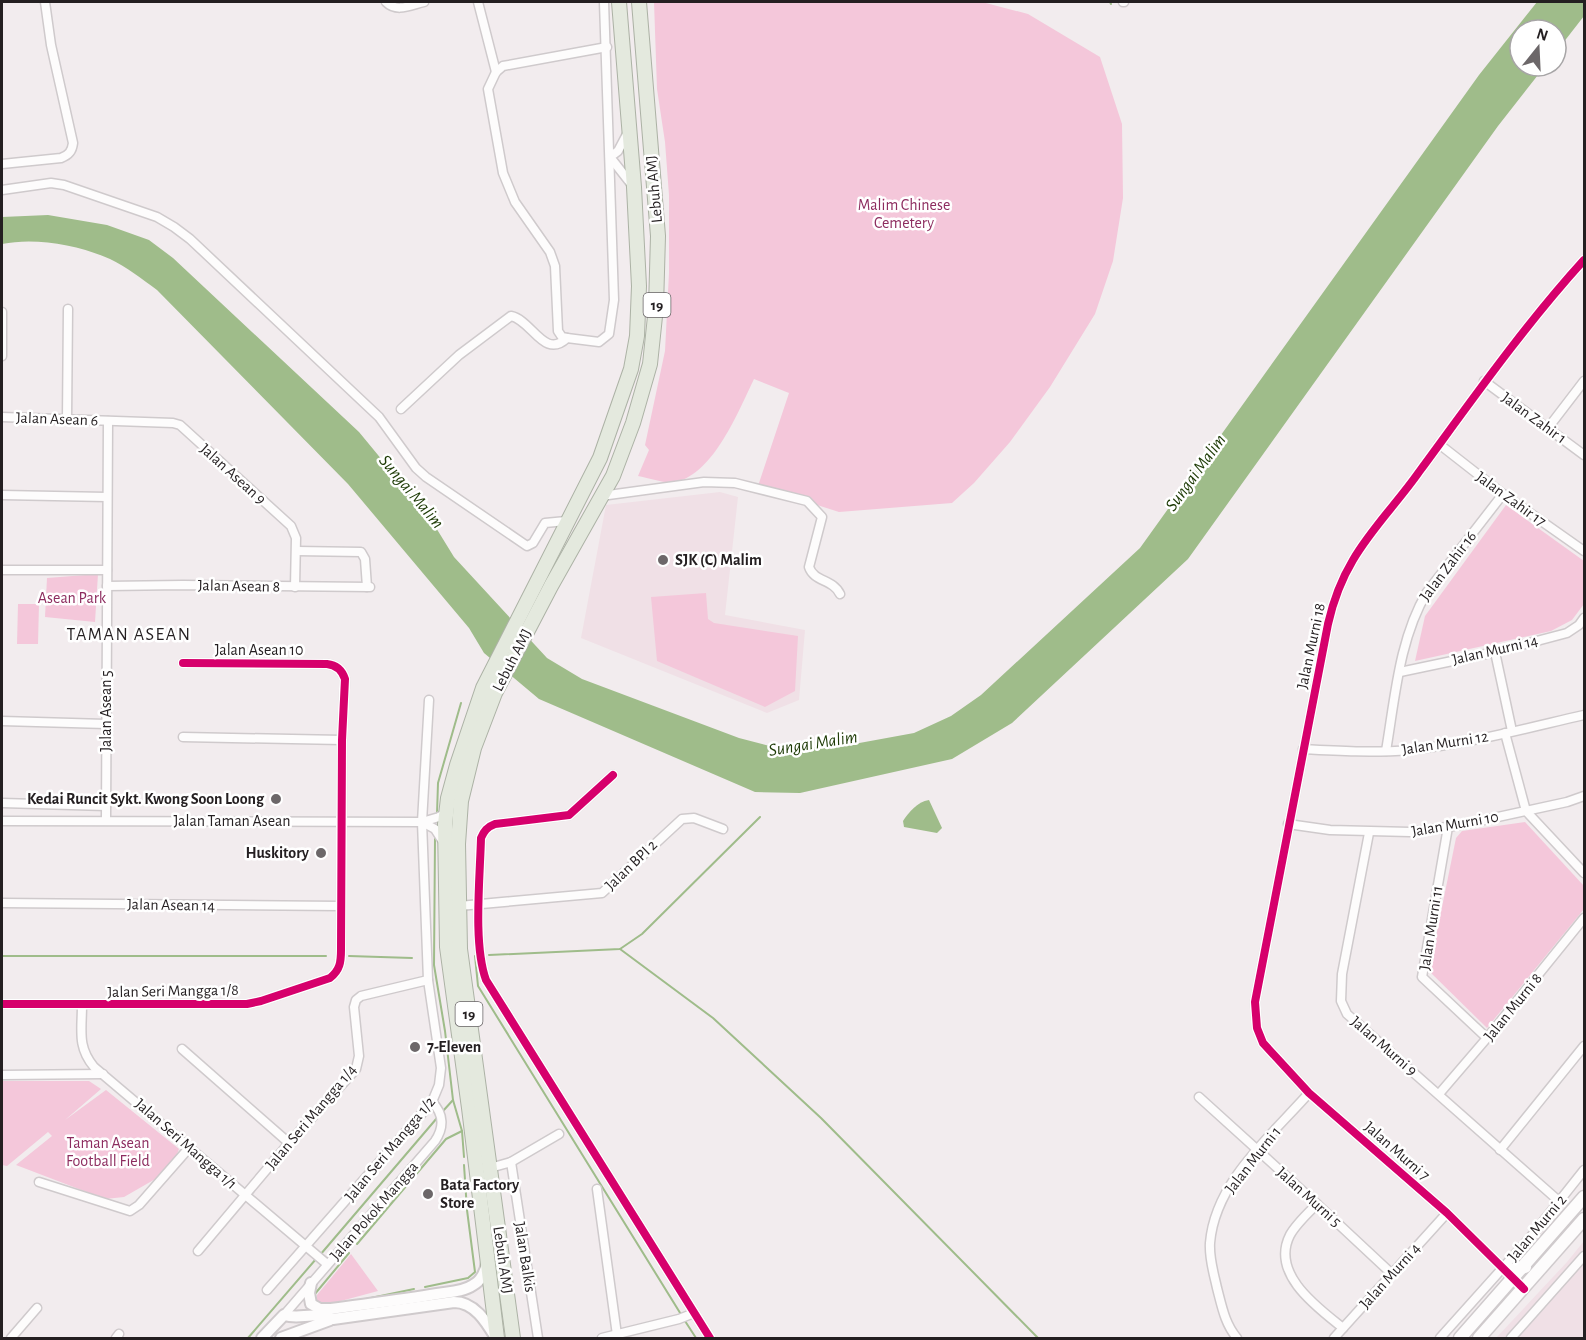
<svg xmlns="http://www.w3.org/2000/svg" width="1586" height="1340" font-family="'Alegreya Sans',sans-serif">
<style>
.built{fill:#f0e0e6}
.green{fill:#f4c7da}
.water{fill:#9fbc8a}
.lines{fill:none;stroke-linecap:round;stroke-linejoin:round}
.stream{stroke:#9fbc8a;stroke-width:2}
.minor-casing{stroke:#cfcacc;stroke-width:11}
.tertiary-casing{stroke:#cfcacc;stroke-width:14}
.secondary-casing{stroke:#cfcacc;stroke-width:15}
.trunk-casing{stroke:#acb2a5;stroke-width:16}
.minor{stroke:#fdfcfc;stroke-width:8}
.tertiary{stroke:#fdfcfc;stroke-width:10}
.secondary{stroke:#fdfcfc;stroke-width:12}
.trunk{stroke:#e4e9de;stroke-width:14}
.cycleway-casing{stroke:#fff;stroke-width:11}
.cycleway{stroke:#d6006c;stroke-width:8}
.poi-dot{fill:#6c6769;stroke:#fff;stroke-width:2}
.labels{text-anchor:middle;dominant-baseline:central;stroke-width:5;stroke-linejoin:round;paint-order:stroke}
.shield{fill:#fff;stroke:#666264;stroke-width:1.5}
.shield-label{font-size:15px;font-weight:bold;fill:#241f21}
.street-label{font-size:16px;fill:#241f21;stroke:#fff}
.park-label{font-size:16px;fill:#8d2c5f;stroke:#fff}
.poi-label{font-size:16px;font-weight:bold;fill:#241f21;stroke:#fff;text-anchor:start}
.water-label{font-size:18px;font-style:italic;fill:#1d3a05;stroke:#fff}
.neighbourhood-label{font-size:18px;letter-spacing:1.5px;fill:#241f21;stroke:#fff}
</style>
<rect width="100%" height="100%" fill="#f2ecee"/>
<g class="built">
<polygon points="720,492 738,497 725,615 805,630 799,700 767,713 581,638 606,505"/>
<polygon points="1584,1241 1584,1338 1496,1338 1567,1262"/>
</g>
<g class="green">
<path d="M654 2H982L1028 14 1100 57 1122 124 1123 198 1113 261 1095 314 1050 387 1010 442 974 483 952 503 839 512 758 486 789 393 754 379C738 412 714 473 676 482 665 484 649 478 638 476L649 450 645 445 665 351 669 273V195L665 142 657 89Z"/>
<polygon points="1506,505 1584,561 1584,604 1572,620 1551,631 1415,661 1425,616"/>
<polygon points="98,574 95,622 45,617 47,578"/>
<polygon points="706,593 708,619 714,623 798,636 795,691 765,707 657,661 651,597"/>
<polygon points="18,604 39,604 38,644 17,644"/>
<polygon points="1525,822 1584,886 1584,909 1487,1028 1429,971 1456,838 1462,831"/>
<polygon points="2,1081 89,1081 101,1089 65,1120 106,1090 179,1149 171,1170 124,1197 105,1199 16,1165 52,1136 48,1132 7,1166 2,1165"/>
<polygon points="351,1254 378,1291 326,1305 316,1302 317,1295"/>
</g>
<g class="water">
<path d="M1537 2H1584V16L1556 52V30H1520V66H1545L1498 126 1188 559 1012 723 952 759 800 793 755 792 539 699 484 653 469 628 348 484 157 290C142 279 127 267 110 259 79 245 35 237 2 244V217L48 215 107 225 149 240 173 258 359 432 430 518 454 557 547 658 582 679 739 738 781 749 843 746 914 733 951 716 981 695 1140 548 1479 75Z"/>
<path d="M929 800 942 828 937 833 904 827 903 821C909 812 917 802 929 800Z"/>
</g>
<g class="lines">
<g class="stream">
<polyline points="1110,2 1111,4"/>
<polyline points="437,814 438,783 461,703"/>
<polyline points="435,839 434,965 445,1031 453,1100 462,1131 464,1157"/>
<polyline points="620,949 713,1018 821,1118 1038,1338"/>
<polyline points="489,955 620,949 642,934 760,817"/>
<polyline points="2,956 326,956"/>
<polyline points="349,956 412,958"/>
<polyline points="475,956 478,986 682,1316"/>
<polyline points="443,1111 453,1100"/>
<polyline points="357,1244 446,1139 462,1131"/>
<polyline points="320,1255 437,1118"/>
<polyline points="425,1287 468,1278 475,1272 467,1210 464,1165"/>
<polyline points="314,1295 349,1253"/>
<polyline points="366,1299 414,1289"/>
<polyline points="685,1321 696,1338"/>
<polyline points="248,1338 316,1259"/>
</g>
<g class="minor-casing">
<g id="minor">
<path d="M386 2C397 13 411 5 424 2"/>
<polyline points="478,2 496,72"/>
<polyline points="1123,2 1124,2"/>
<polyline points="627,134 618,151 610,157 632,185"/>
<path d="M2 164 61 158C69 155 72 151 73 143L51 45 45 2"/>
<polyline points="2,190 51,183 64,185 157,217 174,227 190,239 379,417 416,468 426,477 527,546 533,543 545,523 566,521"/>
<polyline points="567,338 562,337 558,331 555,266 550,252 515,202 503,173 488,89 496,72 503,66 607,47"/>
<polyline points="2,356 2,312"/>
<polyline points="1484,381 1584,455"/>
<path d="M401 409 459 355 511 316C532 320 544 360 567 338L599 342 609 334 614 300 604 2"/>
<polyline points="2,417 173,423 180,425 291,526 296,538 295,587"/>
<polyline points="67,419 68,309"/>
<polyline points="1548,428 1584,381"/>
<polyline points="1439,444 1503,494 1584,551"/>
<polyline points="2,495 107,497"/>
<path d="M601 496 704 482 735 483 807 501 822 517 809 567C814 582 833 579 840 594"/>
<polyline points="297,551 361,552 365,559 367,587"/>
<polyline points="2,570 107,570"/>
<polyline points="107,586 183,585 370,587"/>
<polyline points="1495,652 1512,731"/>
<polyline points="1400,672 1495,652 1567,633 1579,625 1584,618"/>
<polyline points="2,721 106,724"/>
<polyline points="1505,733 1526,811 1584,873"/>
<polyline points="183,737 342,740"/>
<path d="M1303 749C1338 751 1374 753 1409 750 1468 744 1527 728 1584 715"/>
<path d="M1386 751C1395 698 1399 639 1427 592L1503 494"/>
<path d="M613 775 569 815 495 824C487 827 484 831 481 838 480 878 473 944 486 980L710 1338"/>
<polyline points="2,803 106,806"/>
<polyline points="106,820 108,421"/>
<polyline points="2,821 422,822 435,829 442,840"/>
<polyline points="422,822 439,817 447,812"/>
<polyline points="1288,824 1330,830 1410,832 1461,825 1567,802 1584,796"/>
<polyline points="1448,827 1422,977 1487,1038"/>
<polyline points="1369,833 1342,974 1341,1001 1347,1014 1560,1202"/>
<polyline points="2,903 341,906"/>
<polyline points="459,906 602,893 682,819 694,818 723,829"/>
<path d="M2 1004H247L261 1001 330 978C340 970 341 962 341 950L342 740 345 679C342 670 336 665 327 664L183 663"/>
<path d="M82 1005C82 1030 77 1047 94 1067L327 1264"/>
<polyline points="182,1049 289,1143"/>
<polyline points="2,1075 103,1074"/>
<polyline points="1439,1094 1487,1038 1584,918"/>
<polyline points="1199,1097 1317,1204 1392,1274"/>
<polyline points="1500,1150 1584,1046"/>
<polyline points="511,1162 559,1134"/>
<polyline points="490,1168 511,1162 538,1338"/>
<polyline points="39,1182 130,1211 139,1205 189,1148"/>
<polyline points="597,1189 617,1335"/>
<path d="M1317 1204C1308 1213 1296 1224 1290 1235 1270 1274 1318 1308 1343 1328"/>
<polyline points="198,1251 289,1143 356,1069 359,1056 354,1007 356,1000 361,996 428,980"/>
<path d="M1524 1289 1447 1213 1309 1093 1263 1043 1257 1028 1255 1002 1328 624C1333 602 1341 580 1353 560 1371 529 1398 502 1419 472 1472 400 1524 326 1584 260"/>
<polyline points="267,1290 432,1102 439,1085 441,1068 428,980 422,822 429,700"/>
<path d="M284 1315 435 1141C444 1128 444 1114 432 1102"/>
<polyline points="11,1338 37,1308"/>
<polyline points="116,1338 119,1334"/>
<polyline points="602,1338 679,1319 694,1313"/>
<path d="M1237 1338C1225 1324 1222 1307 1217 1288 1214 1274 1209 1259 1210 1243 1215 1182 1271 1136 1309 1093"/>
<polyline points="1334,1338 1447,1213"/>
<polyline points="1440,1338 1534,1233 1584,1170"/>
<polyline points="1511,1338 1584,1256"/>
</g>
</g>
<g class="tertiary-casing">
<g id="tertiary">
<polyline points="311,1283 309,1293 311,1304 320,1309 330,1309"/>
<path d="M320 1316 322 1311 331 1309C367 1304 402 1300 437 1294 448 1292 463 1292 473 1285 481 1281 486 1271 487 1262"/>
<path d="M262 1338 284 1315C298 1319 307 1314 319 1316 324 1317 327 1319 333 1319L454 1302C475 1302 487 1323 496 1338"/>
<polyline points="281,1338 330,1320"/>
</g>
</g>
<g class="secondary-casing">
<g id="secondary">
<polyline points="1503,1268 1514,1270 1525,1267"/>
<polyline points="1460,1338 1584,1197"/>
<polyline points="1479,1338 1584,1219"/>
</g>
</g>
<g class="trunk-casing">
<g id="trunk">
<polyline points="497,1338 469,1108 447,947 445,824 448,798 457,765 483,688 600,458 631,369 637,336 639,286 634,187 619,2"/>
<polyline points="513,1338 460,949 458,844 461,801 474,748 495,693 551,586 613,476 633,423 650,364 656,307 658,236 639,2"/>
</g>
</g>
<use href="#minor" class="minor"/>
<use href="#tertiary" class="tertiary"/>
<use href="#secondary" class="secondary"/>
<use href="#trunk" class="trunk"/>
<g class="cycleway-casing">
<g id="cycleway">
<path d="M613 775 569 815 495 824C487 827 484 831 481 838 480 878 473 944 486 980L710 1338"/>
<path d="M2 1004H247L261 1001 330 978C340 970 341 962 341 950L342 740 345 679C342 670 336 665 327 664L183 663"/>
<path d="M1524 1289 1447 1213 1309 1093 1263 1043 1257 1028 1255 1002 1328 624C1333 602 1341 580 1353 560 1371 529 1398 502 1419 472 1472 400 1524 326 1584 260"/>
</g>
</g>
<use href="#cycleway" class="cycleway"/>
</g>
<g class="poi-dot">
<circle cx="663" cy="560" r="6"/>
<circle cx="276" cy="799" r="6"/>
<circle cx="321" cy="853" r="6"/>
<circle cx="415" cy="1047" r="6"/>
<circle cx="428" cy="1194" r="6"/>
</g>
<g class="labels">
<g class="shield">
<rect x="643.5" y="293" width="27" height="24" rx="4.5"/>
<rect x="455.5" y="1002" width="27" height="24" rx="4.5"/>
</g>
<g class="shield-label">
<text x="657" y="305">19</text>
<text x="469" y="1014">19</text>
</g>
<g class="street-label">
<text transform="translate(654 189) rotate(-95)">Lebuh AMJ</text>
<text transform="translate(1534 418) rotate(36)">Jalan Zahir 1</text>
<text transform="translate(57 419) rotate(2)">Jalan Asean 6</text>
<text transform="translate(233 474) rotate(42)">Jalan Asean 9</text>
<text transform="translate(1511 499) rotate(36)">Jalan Zahir 17</text>
<text transform="translate(1448 566) rotate(-53)">Jalan Zahir 16</text>
<text transform="translate(239 586) rotate(1)">Jalan Asean 8</text>
<text transform="translate(1311 646) rotate(-78)">Jalan Murni 18</text>
<text x="259" y="650">Jalan Asean 10</text>
<text transform="translate(1495 650) rotate(-13)">Jalan Murni 14</text>
<text transform="translate(512 660) rotate(-63)">Lebuh AMJ</text>
<text transform="translate(106 711) rotate(-90)">Jalan Asean 5</text>
<text transform="translate(1445 743) rotate(-9)">Jalan Murni 12</text>
<text x="232" y="821">Jalan Taman Asean</text>
<text transform="translate(1455 824) rotate(-10)">Jalan Murni 10</text>
<text transform="translate(631 865) rotate(-44)">Jalan BPI 2</text>
<text transform="translate(171 905) rotate(1)">Jalan Asean 14</text>
<text transform="translate(1431 928) rotate(-81)">Jalan Murni 11</text>
<text transform="translate(173 991) rotate(-1)">Jalan Seri Mangga 1/8</text>
<text transform="translate(1513 1007) rotate(-51)">Jalan Murni 8</text>
<text transform="translate(1384 1046) rotate(41)">Jalan Murni 9</text>
<text transform="translate(311 1117) rotate(-50)">Jalan Seri Mangga 1/4</text>
<text transform="translate(186 1144) rotate(41)">Jalan Seri Mangga 1/1</text>
<text transform="translate(390 1149) rotate(-50)">Jalan Seri Mangga 1/2</text>
<text transform="translate(1397 1151) rotate(41)">Jalan Murni 7</text>
<text transform="translate(1253 1160) rotate(-52)">Jalan Murni 1</text>
<text transform="translate(1309 1197) rotate(42)">Jalan Murni 5</text>
<text transform="translate(374 1211) rotate(-49)">Jalan Pokok Mangga</text>
<text transform="translate(1537 1228) rotate(-50)">Jalan Murni 2</text>
<text transform="translate(525 1257) rotate(81)">Jalan Balkis</text>
<text transform="translate(503 1260) rotate(82)">Lebuh AMJ</text>
<text transform="translate(1390 1276) rotate(-48)">Jalan Murni 4</text>
</g>
<g class="park-label">
<text x="904" y="205">Malim Chinese<tspan x="904" dy="18">Cemetery</tspan></text>
<text x="72" y="598">Asean Park</text>
<text x="108" y="1143">Taman Asean<tspan x="108" dy="18">Football Field</tspan></text>
</g>
<g class="poi-label">
<text x="675" y="560">SJK (C) Malim</text>
<text x="264" y="799" text-anchor="end">Kedai Runcit Sykt. Kwong Soon Loong</text>
<text x="309" y="853" text-anchor="end">Huskitory</text>
<text x="427" y="1047">7-Eleven</text>
<text x="440" y="1185">Bata Factory<tspan x="440" dy="18">Store</tspan></text>
</g>
<g class="water-label">
<text transform="translate(1196 473) rotate(-54)">Sungai Malim</text>
<text transform="translate(411 492) rotate(50)">Sungai Malim</text>
<text transform="translate(813 744) rotate(-9)">Sungai Malim</text>
</g>
<g class="neighbourhood-label">
<text x="129" y="635">TAMAN ASEAN</text>
</g>
</g>
<rect width="1586" height="1340" fill="none" stroke="#241f21" stroke-width="6"/>
<g transform="translate(1538 48) rotate(18)"><circle r="28" fill="#ffffff" stroke="#a7a5a6" stroke-width="1.5"/>
<path d="M0-4.5L10 22L0 15L-10 22Z" fill="#6c6769"/>
<text y="-9" font-size="16" font-weight="bold" text-anchor="middle" fill="#241f21">N</text>
</g>
</svg>
